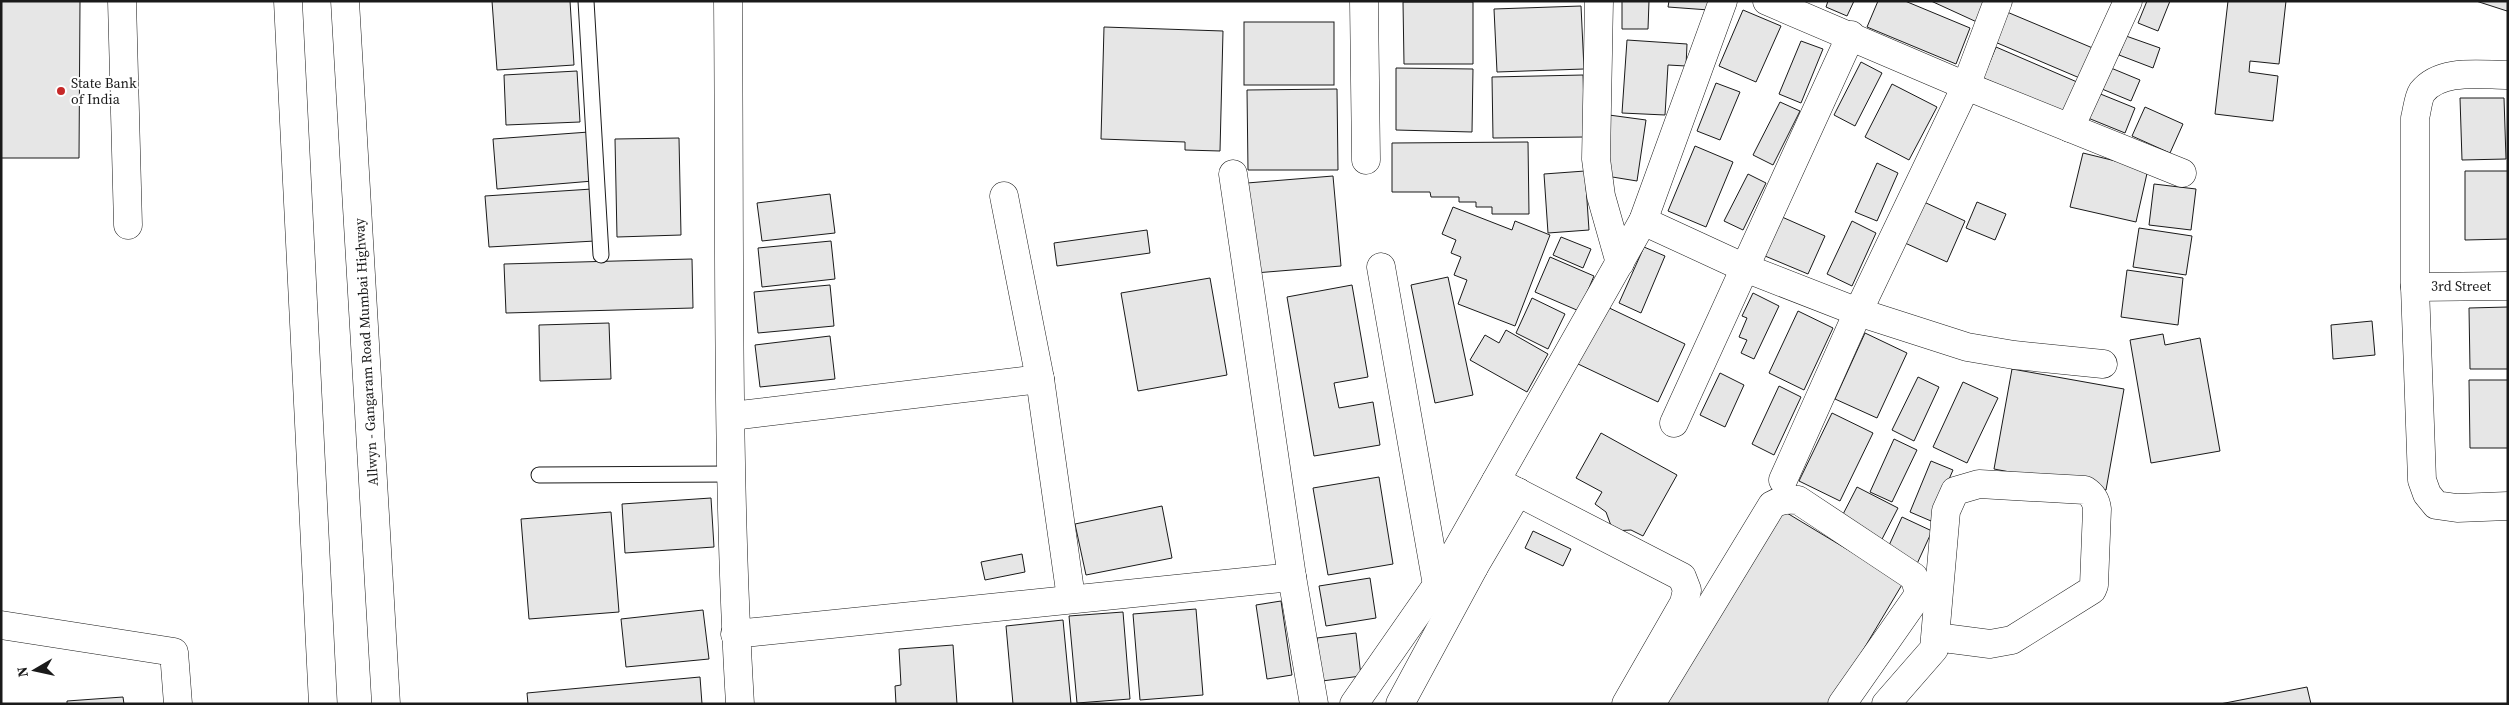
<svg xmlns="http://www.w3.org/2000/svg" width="2509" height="705" font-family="'Source Serif 4',serif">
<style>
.building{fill:#e6e6e6;stroke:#1a1a1a}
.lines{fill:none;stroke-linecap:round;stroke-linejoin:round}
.lane-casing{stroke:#1a1a1a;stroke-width:17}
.street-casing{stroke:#1a1a1a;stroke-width:29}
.highway-casing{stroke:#1a1a1a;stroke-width:29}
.lane{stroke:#fff;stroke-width:15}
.street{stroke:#fff;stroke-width:28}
.highway{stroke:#fff;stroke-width:28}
.poi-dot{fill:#c62828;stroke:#fff;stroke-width:2}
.labels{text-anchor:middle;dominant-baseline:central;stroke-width:4;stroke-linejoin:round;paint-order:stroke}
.poi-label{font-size:14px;fill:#1a1a1a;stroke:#fff;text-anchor:start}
.street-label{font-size:14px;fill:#1a1a1a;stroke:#fff}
</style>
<rect width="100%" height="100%" fill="#fff"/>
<g class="building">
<polygon points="1,1 80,1 79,158 1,158"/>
<polygon points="492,1 570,1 574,65 497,70"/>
<polygon points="1622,1 1649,1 1648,29 1622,29"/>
<polygon points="1669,1 1710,1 1709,10 1668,7"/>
<polygon points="1828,1 1854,1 1847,16 1826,7"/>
<polygon points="1878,1 1905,1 1970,28 1956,64 1867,27"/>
<polygon points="1931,1 1989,1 1979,23"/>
<polygon points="2147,1 2170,1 2158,31 2138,23"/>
<polygon points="2228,1 2286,1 2279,64 2250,61 2249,72 2278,76 2273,121 2215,114"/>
<polygon points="2476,1 2508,1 2508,8 2507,11"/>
<polygon points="1403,2 1473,2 1473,64 1404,64"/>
<polygon points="1581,6 1584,69 1497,72 1494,9"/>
<polygon points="1743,10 1781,26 1756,82 1719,66"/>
<polygon points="2007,12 2095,49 2082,79 1995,42"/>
<rect x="1244" y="22" width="90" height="63"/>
<polygon points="1104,27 1223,31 1220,151 1185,150 1185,142 1101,139"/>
<polygon points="2126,36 2160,48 2153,68 2119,55"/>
<polygon points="1627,40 1687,44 1686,66 1668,65 1665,115 1622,113"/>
<polygon points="1801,41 1823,49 1801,103 1779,94"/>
<polygon points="1996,47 2077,82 2064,113 1983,78"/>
<polygon points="1861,62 1882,73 1855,126 1834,115"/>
<polygon points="1396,68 1473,69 1472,132 1396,130"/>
<polygon points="2111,68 2140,80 2131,101 2102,89"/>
<polygon points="577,71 580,122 506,125 504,75"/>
<polygon points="1583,75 1585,137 1493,138 1492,77"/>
<polygon points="1716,83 1740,92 1720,140 1697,131"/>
<polygon points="1892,84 1937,107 1909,160 1865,137"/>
<polygon points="1337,89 1338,170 1248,170 1247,90"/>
<polygon points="2098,93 2135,108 2125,133 2088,118"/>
<polygon points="2460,98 2504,98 2506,159 2462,160"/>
<polygon points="1780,102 1800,111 1773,165 1753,155"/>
<polygon points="2145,107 2183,124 2170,153 2132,136"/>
<polygon points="1609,115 1646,120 1637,181 1600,175"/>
<polygon points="589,132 593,181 497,189 493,139"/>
<polygon points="679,138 681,235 617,237 615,139"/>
<polygon points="1528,142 1529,214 1492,214 1492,207 1476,207 1476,202 1459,202 1459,197 1431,197 1430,192 1392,192 1392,143"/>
<polygon points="1695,146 1733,162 1706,227 1668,211"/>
<polygon points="2083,153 2148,169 2136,222 2070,207"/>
<polygon points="1877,163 1898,173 1877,221 1855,212"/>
<polygon points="1585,171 1589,230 1548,233 1544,174"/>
<polygon points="2465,171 2508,171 2508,239 2465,240"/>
<polygon points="1748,174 1766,183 1743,230 1724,221"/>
<polygon points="1333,176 1341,266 1255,273 1247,183"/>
<polygon points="2154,184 2196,189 2191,230 2149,225"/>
<polygon points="592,189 595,241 489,247 485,196"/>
<polygon points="830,194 835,233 762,241 757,203"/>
<polygon points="1924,202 1965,221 1947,262 1905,243"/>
<polygon points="1977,202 2006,214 1995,240 1966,228"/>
<polygon points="1453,207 1512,230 1515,221 1550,235 1515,326 1458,304 1467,280 1454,275 1461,257 1451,253 1456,240 1442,234"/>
<polygon points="1782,217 1825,236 1808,274 1765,256"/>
<polygon points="1852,221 1876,233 1852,286 1827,274"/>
<polygon points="2139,228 2192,236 2186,275 2133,267"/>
<polygon points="1147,230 1150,253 1057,266 1054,243"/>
<polygon points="1561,237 1591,249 1583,268 1553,255"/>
<polygon points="831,241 835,279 762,287 758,248"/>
<polygon points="1644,247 1665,256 1641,313 1619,303"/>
<polygon points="1550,257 1594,276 1579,311 1535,292"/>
<polygon points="692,259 693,308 506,313 504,264"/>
<polygon points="2127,270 2183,278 2178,325 2121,317"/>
<polygon points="1448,277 1473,395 1435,403 1411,285"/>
<polygon points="1210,278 1227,375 1138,391 1121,293"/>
<polygon points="830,285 834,326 758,333 754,292"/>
<polygon points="1352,285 1368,377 1334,383 1339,408 1373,402 1380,445 1314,456 1287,297"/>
<polygon points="1753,293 1779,306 1754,359 1741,353 1747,340 1739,337 1747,318 1742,316"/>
<polygon points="1532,298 1565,314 1548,349 1516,333"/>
<polygon points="1603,305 1685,344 1658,402 1576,363"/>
<polygon points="2508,307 2508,369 2470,369 2469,308"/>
<polygon points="1798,311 1833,328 1804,390 1769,373"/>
<polygon points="2372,321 2375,355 2333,359 2331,325"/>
<polygon points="609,323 611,379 540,381 539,325"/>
<polygon points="1506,330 1548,354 1527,392 1470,360 1485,335 1499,343"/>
<polygon points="1865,333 1907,353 1877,418 1835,399"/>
<polygon points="2163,334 2165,345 2200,338 2220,451 2151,463 2130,340"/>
<polygon points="830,336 835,379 760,387 755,345"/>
<polygon points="2012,369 2124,389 2106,490 1994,469"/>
<polygon points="1720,373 1744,385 1725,427 1700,415"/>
<polygon points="1918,377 1939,387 1914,441 1892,430"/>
<polygon points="2469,380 2508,380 2508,448 2470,448"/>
<polygon points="1963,382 1998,398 1967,463 1933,447"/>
<polygon points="1779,386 1801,397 1774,455 1752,444"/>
<polygon points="1832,413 1873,433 1840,501 1799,481"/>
<polygon points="1601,433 1677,475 1643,536 1631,530 1613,531 1606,512 1595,504 1602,492 1576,478"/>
<polygon points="1894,439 1917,450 1892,502 1870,492"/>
<polygon points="1931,461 1953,470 1931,521 1910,512"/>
<polygon points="1379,477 1393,564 1328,575 1313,488"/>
<polygon points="1857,487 1898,508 1880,543 1839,522"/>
<polygon points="711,498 714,547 625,553 622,504"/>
<polygon points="1162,506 1172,558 1086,575 1075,524"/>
<polygon points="1777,507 1903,583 1831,704 1659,704"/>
<polygon points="611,512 619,612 529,619 521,519"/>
<polygon points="1902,517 1932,531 1916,566 1886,552"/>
<polygon points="1533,531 1571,549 1563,566 1525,548"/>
<polygon points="1022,554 1025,572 985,580 981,562"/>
<polygon points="1370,578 1376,618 1326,626 1319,586"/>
<polygon points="1281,601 1292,675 1267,679 1256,605"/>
<polygon points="1196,609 1203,695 1140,700 1133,614"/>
<polygon points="703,610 709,659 626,667 621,619"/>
<polygon points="1123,612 1130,699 1077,703 1069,616"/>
<polygon points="1063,620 1071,704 1013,704 1006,626"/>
<polygon points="1356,633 1361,676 1322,681 1317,638"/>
<polygon points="953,645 957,704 896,704 895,686 901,685 899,649"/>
<polygon points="700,677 702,704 528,704 527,693"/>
<polygon points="2307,687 2311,704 2220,704"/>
<polygon points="123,697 124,704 67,704 67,701"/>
</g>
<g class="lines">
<g class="lane-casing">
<g id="lane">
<polyline points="586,1 601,255"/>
<polyline points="539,475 732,474"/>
</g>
</g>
<g class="street-casing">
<g id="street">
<polyline points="122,1 128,225"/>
<path d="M728 1C730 235 726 470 740 704"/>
<polyline points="1364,1 1366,160"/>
<polyline points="1599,1 1596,159 1601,196 1620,263"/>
<polyline points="1767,1 1966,86 2182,173"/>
<path d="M2508 75C2481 75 2441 68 2422 92 2418 98 2417 111 2415 118V287L2422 480 2427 494 2436 505 2457 508 2508 506"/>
<polyline points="2070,128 2128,1"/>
<polyline points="1233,174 1292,577 1314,704"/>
<polyline points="1004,196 1040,379 1071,598"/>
<polyline points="1643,221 1745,268 1858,312 1967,347 2014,355 2103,364"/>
<polyline points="1381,267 1437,585"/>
<polyline points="2415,287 2508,286"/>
<polyline points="732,416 1040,379"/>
<polyline points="1674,423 1851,35"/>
<polyline points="1783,480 1858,312 1966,86 1998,1"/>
<polyline points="1496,481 1682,577 1687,590 1684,603 1626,704"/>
<polyline points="1474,567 1518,492"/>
<polyline points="1,625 174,652 178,704"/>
<polyline points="735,634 1292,577"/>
<polyline points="1354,704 1437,585 1643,221 1723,1"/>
<polyline points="1400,704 1474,567 1454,556"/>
<path d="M1651 704 1772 505C1780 500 1787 499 1798 500L1914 577 1918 589 1917 597 1842 704"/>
<path d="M1886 704 1934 649 1946 511 1955 491 1979 484 2085 490C2093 495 2096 500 2097 509L2094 585 2092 590 2012 640 1990 644 1936 637"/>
</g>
</g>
<g class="highway-casing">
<g id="highway">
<polyline points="288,1 323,704"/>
<polyline points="345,1 386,704"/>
</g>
</g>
<use href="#lane" class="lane"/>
<use href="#street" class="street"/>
<use href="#highway" class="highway"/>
</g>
<circle class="poi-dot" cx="61" cy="91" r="5"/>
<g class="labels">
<g class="poi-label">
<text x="71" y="83">State Bank<tspan x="71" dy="16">of India</tspan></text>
</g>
<g class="street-label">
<text x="2461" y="286">3rd Street</text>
<text transform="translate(366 352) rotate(-93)">Allwyn - Gangaram Road Mumbai Highway</text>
</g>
</g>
<rect width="2509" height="705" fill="none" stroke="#1a1a1a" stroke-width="5"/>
<g transform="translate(35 670) rotate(261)" stroke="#ffffff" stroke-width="4" paint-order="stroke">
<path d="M0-4L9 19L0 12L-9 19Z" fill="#1a1a1a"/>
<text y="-8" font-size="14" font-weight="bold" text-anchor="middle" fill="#1a1a1a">N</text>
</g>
</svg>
